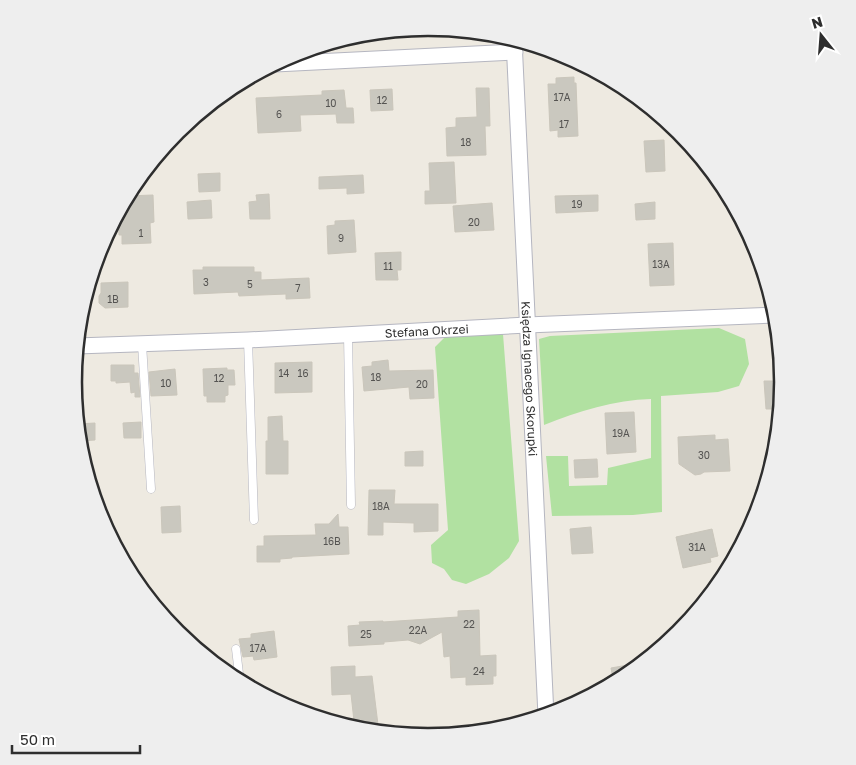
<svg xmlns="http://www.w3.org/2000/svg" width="856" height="765" font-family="'Golos Text',sans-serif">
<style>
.green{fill:#b1e1a1}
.building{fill:#cac8bf;stroke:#cac6bb}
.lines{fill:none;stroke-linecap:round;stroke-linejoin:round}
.service-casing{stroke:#b5b6c0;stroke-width:9}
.minor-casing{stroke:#b5b6c0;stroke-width:17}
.service{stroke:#fff;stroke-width:8}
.minor{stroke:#fff;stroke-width:15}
.labels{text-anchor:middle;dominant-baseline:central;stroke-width:4;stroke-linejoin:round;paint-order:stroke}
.number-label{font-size:10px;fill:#555452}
.street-label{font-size:12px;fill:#2e2e2e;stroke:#fff}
.rim{fill:none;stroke:#2e2e2e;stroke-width:2.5}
</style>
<rect width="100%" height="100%" fill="#eeeae1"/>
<g class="green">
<path d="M719 328 745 339 749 364 739 386 718 392 661 396 662 512 633 515 552 516 546 456H568L569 486 607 485 608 468 651 458V399C615 400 578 411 544 425L539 339 550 336Z"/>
<polygon points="503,334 519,541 509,558 489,574 466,584 452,580 444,569 432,563 431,545 448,530 435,347 445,337"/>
</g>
<g class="building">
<polygon points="574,77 574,83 576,83 578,136 558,137 558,130 550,131 548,84 556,84 556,78"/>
<polygon points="476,88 489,88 490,126 485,126 486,155 447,156 446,128 456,127 456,118 477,117"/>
<polygon points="392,89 393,110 371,111 370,90"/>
<polygon points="344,90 346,108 353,108 354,123 337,123 336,114 300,115 301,131 258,133 256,98 322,95 322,91"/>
<polygon points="664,140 665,171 646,172 644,141"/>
<polygon points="454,162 456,203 425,204 425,191 430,191 429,163"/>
<polygon points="220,173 220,191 199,192 198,174"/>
<polygon points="363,175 364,193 347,194 347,188 319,189 319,177"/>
<polygon points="269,194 270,219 250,219 249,202 257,201 256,195"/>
<polygon points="153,195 154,222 150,223 151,243 122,244 122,235 119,235 118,213 127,196"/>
<polygon points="598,195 598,211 556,213 555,196"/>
<polygon points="211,200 212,218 188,219 187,202"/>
<polygon points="655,202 655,219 636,220 635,204"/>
<polygon points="492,203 494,230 455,232 453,206"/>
<polygon points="354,220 356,252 328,254 327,226 335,225 335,221"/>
<polygon points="673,243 674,285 650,286 648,244"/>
<polygon points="401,252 401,270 397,270 398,280 376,280 375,253"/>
<polygon points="203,267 254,267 254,272 261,272 261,280 309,278 310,298 286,299 286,294 239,296 238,292 194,294 193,270 203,270"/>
<polygon points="128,282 128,307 105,308 99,303 99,296 101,293 101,283"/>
<polygon points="388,360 389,371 433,370 434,398 410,399 409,387 364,391 362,367 372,366 372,362"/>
<polygon points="312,362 312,392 275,393 275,363"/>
<polygon points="111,365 134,365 134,373 138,373 140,397 135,397 135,392 131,393 130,382 116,383 116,381 111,381"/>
<polygon points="227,368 227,370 234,370 235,385 228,385 228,395 225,396 225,402 207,402 207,396 204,396 203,369"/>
<polygon points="175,369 177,395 151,396 149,372"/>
<polygon points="764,381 783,381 780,409 766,409"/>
<polygon points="634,412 636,452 607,454 605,413"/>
<polygon points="282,416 283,441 288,441 288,474 266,474 266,441 268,441 268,417"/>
<polygon points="141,422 141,438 124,438 123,423"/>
<polygon points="95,423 95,440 79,441 78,424"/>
<polygon points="715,435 715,440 728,439 730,471 704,472 701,474 695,475 679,464 678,437"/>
<polygon points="423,451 423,466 405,466 405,452"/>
<polygon points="597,459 598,477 575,478 574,460"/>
<polygon points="369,490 395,490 394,504 438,504 438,531 414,532 414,523 383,522 383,535 368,535"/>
<polygon points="180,506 181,532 162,533 161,507"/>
<polygon points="338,514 339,527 348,527 349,554 292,557 292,558 280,559 280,562 257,562 257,546 264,546 264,536 316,535 315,524 329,524"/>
<polygon points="591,527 593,553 572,554 570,529"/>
<polygon points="712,529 718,556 710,558 711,562 683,568 676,537"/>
<polygon points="479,610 480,656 496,655 496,676 493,676 493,684 466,685 466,677 451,678 450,656 444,657 442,632 420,644 408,640 384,642 384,644 349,646 348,626 360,625 359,622 383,621 383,622 458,617 458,611"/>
<polygon points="274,631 277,657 254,660 253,656 243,657 239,639 251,638 251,634"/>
<polygon points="645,662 625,678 614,684 611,668"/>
<polygon points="355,666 355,677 372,676 379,733 355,730 351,694 332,695 331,667"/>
</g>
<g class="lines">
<g class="service-casing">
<g id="service">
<polyline points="348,335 351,505"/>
<polyline points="248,340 254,520"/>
<polyline points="142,344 151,489"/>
<polyline points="236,649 240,682"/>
</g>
</g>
<g class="minor-casing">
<g id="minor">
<path id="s1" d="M514 40 546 716"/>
<polyline points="275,64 515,52"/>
<path id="s2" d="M77 346 248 340 527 325 776 315"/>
</g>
</g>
<use href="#service" class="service"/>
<use href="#minor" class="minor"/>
</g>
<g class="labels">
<g class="number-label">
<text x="562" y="97">17A</text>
<text x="382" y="100">12</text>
<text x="331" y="103">10</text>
<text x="279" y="114">6</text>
<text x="564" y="124">17</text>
<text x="466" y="142">18</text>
<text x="577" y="204">19</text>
<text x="474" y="222">20</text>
<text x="141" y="233">1</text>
<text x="341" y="238">9</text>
<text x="661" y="264">13A</text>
<text x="388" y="266">11</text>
<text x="206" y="282">3</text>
<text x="250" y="284">5</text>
<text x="298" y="288">7</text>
<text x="113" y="299">1B</text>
<text x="284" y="373">14</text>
<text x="303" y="373">16</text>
<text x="376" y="377">18</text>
<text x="219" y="378">12</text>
<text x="166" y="383">10</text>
<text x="422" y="384">20</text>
<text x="621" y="433">19A</text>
<text x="704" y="455">30</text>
<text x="381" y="506">18A</text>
<text x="332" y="541">16B</text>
<text x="697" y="547">31A</text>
<text x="469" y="624">22</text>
<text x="418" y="630">22A</text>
<text x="366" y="634">25</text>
<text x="258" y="648">17A</text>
<text x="479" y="671">24</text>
</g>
<g class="street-label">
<text stroke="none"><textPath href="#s2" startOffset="350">Stefana Okrzei</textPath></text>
<text stroke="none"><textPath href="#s1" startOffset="339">Księdza Ignacego Skorupki</textPath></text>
</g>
</g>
<path d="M0 0H856V765H0ZM82 382a346 346 0 1 1 692 0a346 346 0 1 1-692 0Z" fill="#eee" fill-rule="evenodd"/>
<path class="rim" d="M82 382a346 346 0 1 1 692 0a346 346 0 1 1-692 0Z"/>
<g transform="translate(821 35) rotate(343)" stroke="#ffffff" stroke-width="4" paint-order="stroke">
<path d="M0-4L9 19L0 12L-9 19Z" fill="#2e2e2e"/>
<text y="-8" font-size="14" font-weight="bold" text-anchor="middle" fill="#2e2e2e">N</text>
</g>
<path d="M12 745v8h128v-8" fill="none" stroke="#2e2e2e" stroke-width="2.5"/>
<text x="20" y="745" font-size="15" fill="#2e2e2e" stroke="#ffffff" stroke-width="4" paint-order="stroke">50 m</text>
</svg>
